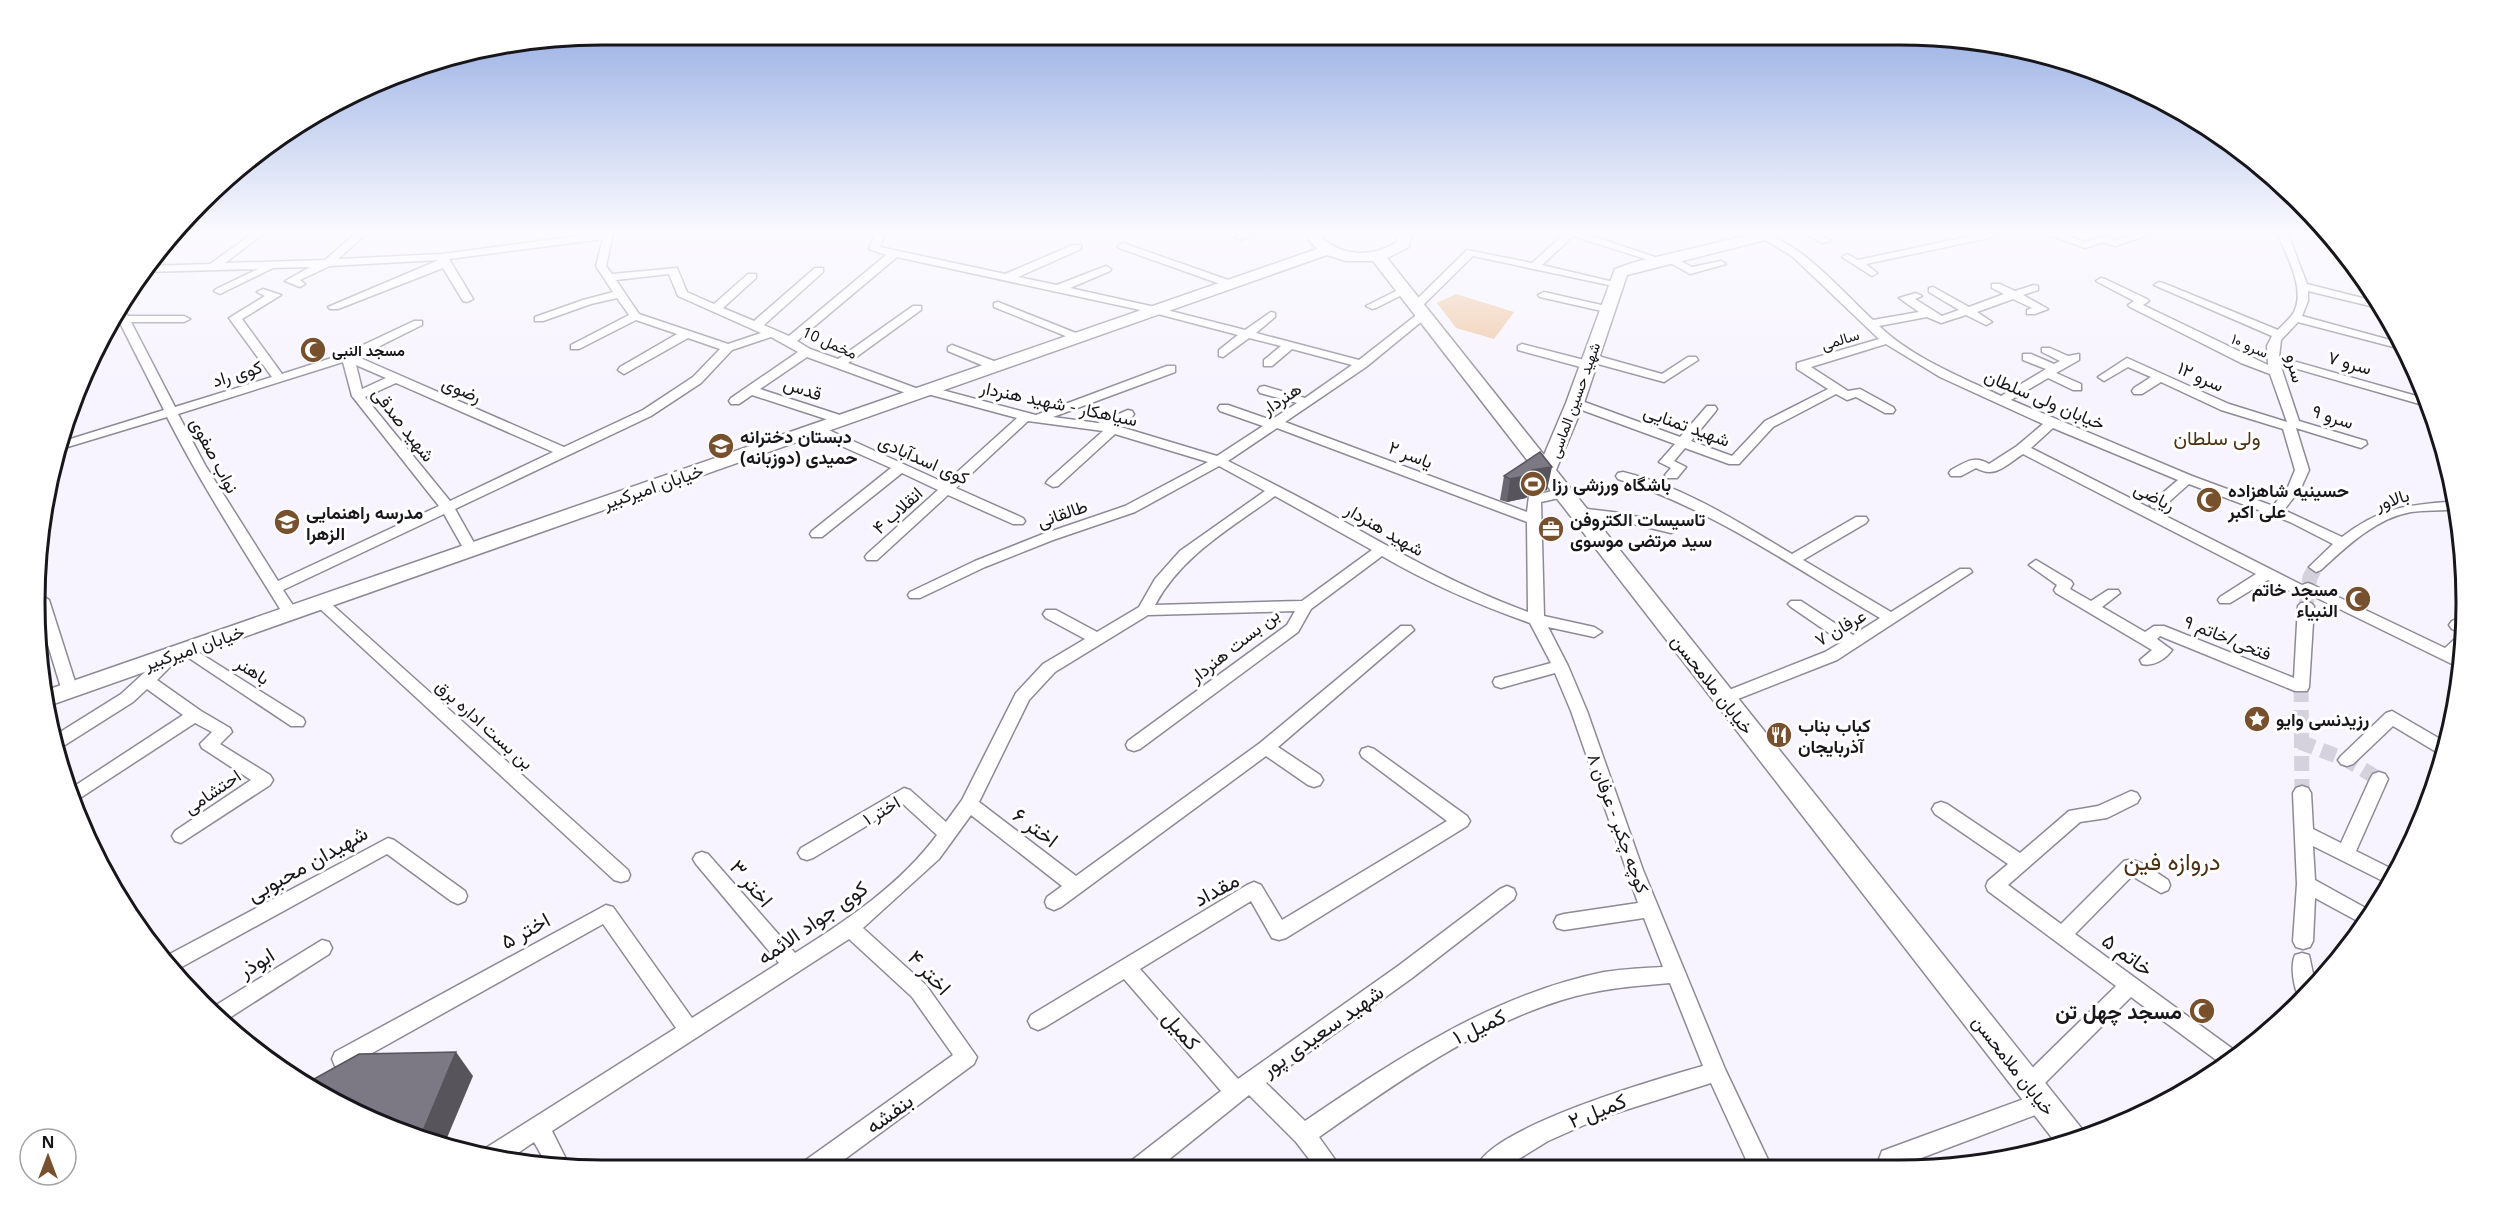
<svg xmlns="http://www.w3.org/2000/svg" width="2501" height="1205" font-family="'Noto Sans',Vazirmatn,sans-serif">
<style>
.green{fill:#efc49e}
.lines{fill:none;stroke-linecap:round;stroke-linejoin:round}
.street-tunnel{stroke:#d6d2dd;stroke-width:15;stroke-dasharray:15 8;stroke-linecap:butt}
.street-casing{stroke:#8d8a96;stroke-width:3}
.secondary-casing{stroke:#8d8a96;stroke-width:3}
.street{fill:#fff;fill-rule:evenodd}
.secondary{fill:#fff;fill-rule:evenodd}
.wall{fill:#6b6772}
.shaded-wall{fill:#57545c}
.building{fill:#7c7884;stroke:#57545c;stroke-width:1.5}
.labels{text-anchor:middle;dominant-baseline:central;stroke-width:6;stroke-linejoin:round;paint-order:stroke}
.far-street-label{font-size:15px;fill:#18161b;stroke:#fff}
.far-poi-label{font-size:15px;font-weight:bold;fill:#18161b;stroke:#fff;text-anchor:start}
.street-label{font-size:18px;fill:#18161b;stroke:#fff}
.poi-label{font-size:18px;font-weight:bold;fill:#18161b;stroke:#fff;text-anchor:start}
.neighbourhood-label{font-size:20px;fill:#4d3012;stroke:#fff}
.near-street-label{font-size:21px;fill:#18161b;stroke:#fff}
.near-poi-label{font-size:21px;font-weight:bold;fill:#18161b;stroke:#fff;text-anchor:end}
.near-neighbourhood-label{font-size:24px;fill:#4d3012;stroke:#fff}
.rim{fill:none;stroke:#18161b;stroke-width:3}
</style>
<rect width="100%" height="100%" fill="#f7f3ff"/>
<polygon class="green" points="1456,294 1514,312 1494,339 1456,328 1437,303"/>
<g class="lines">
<g class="street-tunnel">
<polyline points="2306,606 2310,577 2316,567"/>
<polyline points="2301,687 2302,793"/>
<polyline points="2300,742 2347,760 2379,779"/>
</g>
<g class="street-casing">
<g id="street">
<path d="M252 234H263L225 263 325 260 355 234 365 235 338 259 442 254 595 234H613L606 266 612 274 677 268 687 292 714 304 748 274H756V278L723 308 754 321 815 268H823V272L764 325 789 336 886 255 869 249 875 234H885L880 247 1005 274 1073 245H1081V249L1018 277 1057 285 1106 266 1111 269 1110 271 1070 288 1155 307 1245 330 1271 312 1275 313V317L1256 333 1359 360 1419 313H1427V317L1366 367 1285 422 1527 512 1529 496 1563 489 1570 493 1568 496 1541 502 1544 616 1594 627 1602 632 1594 637 1548 627 1568 666 1587 711 1643 870 1725 1069 1771 1166H1749L1711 1083 1600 1118 1548 1141 1506 1167H1477C1491 1127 1660 1078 1703 1066L1670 983C1633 986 1597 989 1562 1000 1472 1028 1395 1084 1319 1137L1341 1168H1316L1296 1142 1249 1095 1157 1169H1128L1131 1161 1221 1091 1124 979 1045 1027 1038 1030 1031 1027 1028 1021 1031 1015 1247 885 1254 882 1261 885 1282 920 1447 821 1362 757 1360 753 1362 749 1368 747 1374 749 1467 816 1470 821 1467 826 1286 938 1279 940 1272 938 1251 901 1140 969 1238 1079 1398 966 1500 889 1507 886 1514 889 1516 894 1514 899 1412 978 1266 1083 1305 1121C1398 1058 1492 995 1604 972 1623 969 1644 968 1663 967L1644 918 1564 930 1557 928 1554 922 1557 916 1564 914 1638 903 1571 711 1555 673 1501 688 1495 686 1493 682 1495 678 1551 663 1530 623C1479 605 1430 584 1382 556L1311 609 1298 632 1140 749 1134 751 1128 749 1126 745 1128 741 1287 625 1295 611 1148 615 1055 672 1029 700 979 802 1076 876 1260 743 1401 626H1411L1414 630 1278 747 1320 775 1323 780 1320 785 1314 787 1308 785 1266 756 1061 907 1054 910 1047 907 1045 902 1047 897 1062 886 971 815 939 859 863 928 926 985 977 1057 974 1064 830 1170H800L803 1162 953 1055 912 997 849 939 552 1131 570 1167 547 1165 534 1142 506 1161 479 1156 481 1151 676 1028 603 924 349 1066 342 1068 335 1066 332 1059 335 1052 606 905 613 907 692 1018 779 963 696 864 693 859 696 854 702 852 708 854 795 953C846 921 901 884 937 835L903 804 813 858 807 860 801 858 798 853 801 848 904 788 910 790 946 822 962 800 1016 693 1043 664 1085 639 1046 618 1043 614 1046 610H1056L1097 632 1139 607 1155 579 1180 551 1265 491 1219 466 1135 512 1053 540 985 567 920 598H910L908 595 910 592 975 561 1043 534 1125 506 1208 462 1115 434 1058 486 1053 487 1046 483 1048 480 1103 431 1028 421 956 488 1023 518 1025 521 1023 524H1013L948 495 877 560H867L865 557 867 554 938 490 902 473 822 537H812L810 534 812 531 891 468 810 432 809 429 810 426H820L945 483 1017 418 924 393 918 397 914 396 807 357 760 389 846 417 848 420 846 423H838L752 395 739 404H731L729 401 731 398 798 352 771 337 732 350 701 383 651 416 455 509 478 550 476 553H466L444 514 283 590 298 613 290 618 285 617C245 552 202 486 167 417L61 449 64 441 164 410 115 313 120 305 128 316H184L190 319 184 322H131L175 407 272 377 229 318 265 296 257 292 263 289 281 295 242 319 282 374 344 354 414 321H422V325L358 357 564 447 643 410 693 377 720 349 688 338 624 374 618 370 620 367 677 334 636 320 579 349H571V345L629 315 617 298 591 304 543 321H535V317L583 300 613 292 596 266 603 239 449 259 473 299 467 302 463 301 443 268 338 309H330L328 307 439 260 330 266 300 280 305 284 300 287 285 281 310 267 273 268 220 294 214 291 216 289 258 269 144 272 148 266 210 264ZM897 257 1154 313 1238 335 1219 350V356L1223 357 1249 338 1281 346 1264 360V366H1272L1292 349 1352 365 1305 398 1264 386 1260 387 1258 390 1260 393 1297 403 1271 420 1228 405H1220L1218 408 1220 411 1263 426 1217 456 1114 425 1132 417 1134 414 1132 411 1128 410 1098 423 1053 417 1175 372V366H1167L1036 415 927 386 921 390 848 363 921 310V306H913L838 359 810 349 797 341ZM669 274 678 296 761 333 728 344 639 314 616 280ZM343 362 352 396 439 506 278 581 205 465 178 414ZM356 365 386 378 362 389ZM396 383 553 452 450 501 365 397ZM1277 428 1527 522 1528 612C1457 586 1400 553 1334 516 1299 497 1264 479 1228 461ZM1275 496 1372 550 1302 601 1155 605C1182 555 1231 528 1275 496Z"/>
<polygon points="1239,234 1254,234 1240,240 1235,237"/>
<polygon points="1564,234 1586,234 1664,260 1659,263 1655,262 1573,236 1542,265 1618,283 1618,287 1473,256 1420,308 1416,309 1410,306 1467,250 1532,263"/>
<path d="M1755 234C1793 232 1845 295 1873 320L1919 312 1899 298 1916 293 1922 296 1915 299 1942 316 1959 310 1929 292V288L1933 287 1969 307 2004 294 1992 288V284H2000L2015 291 2034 285 2038 286V290L2023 295 2048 309 2035 314H2027V310L2032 308 2013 299 1977 312 1992 322 1986 325 1966 315 1941 323 1927 317 1879 326C1913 358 1959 376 2001 396L2046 369 2023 360V354H2031L2054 364 2060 361 2042 352V348H2050L2068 356 2079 354V360L2056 373 2081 384V390H2073L2048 378 2011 400 2192 476 2273 506 2288 487 2295 470 2283 429 2221 410 2161 382 2142 394H2134L2132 391 2134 388 2151 377 2128 367 2104 381 2098 377 2127 358 2229 404 2287 422 2270 374 2241 363 2130 307 2128 305 2134 301 2096 281 2101 278 2105 279 2147 299 2149 301 2143 305 2268 365 2267 346 2272 336 2154 285 2159 282 2163 283 2278 330C2283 324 2290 319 2294 312 2306 288 2286 256 2278 234H2288L2307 284 2374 301 2376 303 2370 306 2308 291V301L2302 316 2401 343 2405 350 2298 322 2281 340 2279 357 2427 399 2430 407 2280 364 2299 421 2366 441 2367 444 2361 448 2296 428 2309 470 2301 488 2284 510 2342 537C2384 505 2406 506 2457 501V509C2442 511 2426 510 2411 512 2376 518 2346 547 2321 570L2316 572 2309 567 2333 544 2290 522 2189 484 2162 508H2152L2150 505 2152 502 2178 480 2053 428 2031 448 2302 585 2308 583 2313 585 2445 648 2458 636 2463 635 2462 650 2457 655 2461 657 2460 668 2313 596 2307 599 2302 597 2268 580 2230 603H2220L2218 600 2220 597 2256 574 2023 454C2006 465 1995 479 1976 468L1961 476H1951L1949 473 1951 470C1966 462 1974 455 1989 464L2017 446 2043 424 1940 377 1886 344 1811 367 1848 391 1860 389 1893 407 1895 410 1893 413H1885L1856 397 1847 400 1836 394 1773 427 1739 464H1729L1685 448 1674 461 1686 467 1677 478H1667L1665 475 1671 468 1659 462 1675 444 1571 406 1569 403 1571 400H1579L1680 437 1707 406H1715L1717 409 1715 412 1691 441 1732 456 1765 421 1828 389 1797 369V363L1879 339 1792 256Z"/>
<polygon points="1805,234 1818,234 1831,241 1822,243"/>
<polygon points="1980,234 1998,234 1993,237 1866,264 1877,273 1872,276 1842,257 1847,254 1858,260"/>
<polygon points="2047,234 2062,234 2085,242 2105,236 2116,240 2136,234 2151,234 2115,246 2104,242 2085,248"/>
<polygon points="1123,243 1234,282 1235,284 1234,286 1226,286 1119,248 1118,246"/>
<polygon points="1669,255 1692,267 1721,261 1726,264 1690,274 1665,260 1665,256"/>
<polygon points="1404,287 1410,290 1408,292 1376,308 1372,309 1366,306"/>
<polygon points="1544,292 1610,307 1612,309 1606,312 1540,297 1538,295"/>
<polygon points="998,302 1081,335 1083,337 1081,339 1073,339 994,307 994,303"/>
<polygon points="1522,344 1592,362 1594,365 1588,369 1518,350 1518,346"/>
<polygon points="952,345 999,363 1001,366 995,370 991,369 948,351 948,347"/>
<polygon points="1591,354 1662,374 1688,357 1696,357 1698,360 1664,382 1587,361 1585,358"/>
<path d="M1623 472C1685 487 1738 522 1792 554L1856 517H1866L1868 520 1866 523 1803 560 1891 612 1960 569H1970L1972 572 1837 660 1725 704 1719 702 1717 698 1719 694 1825 652 1842 642 1791 607 1788 604 1791 601H1801L1853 635 1880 618C1795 568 1712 509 1618 479L1616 476 1618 473Z"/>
<polygon points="1578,508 1621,513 1676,526 1678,529 1671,533 1621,521 1573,515 1571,512 1573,509"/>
<path d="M2036 560 2071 581 2073 584 2070 589 2091 601 2108 590H2118L2120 593 2102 607 2145 632 2154 626H2164L2294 678 2298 606 2301 603H2311L2314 606 2309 687 2307 691H2295L2160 636 2157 639 2172 650C2166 659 2153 667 2142 664L2140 660 2152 650 2056 593 2054 590 2057 585 2029 565Z"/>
<polygon points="42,595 49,600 78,691 76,695 64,695 62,691 41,622"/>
<polygon points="322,598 327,600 628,870 630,875 628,880 621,882 614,880 317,606 314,603 317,600"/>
<polygon points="2465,615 2463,634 2452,629 2449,625 2452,621"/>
<polygon points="187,645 303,718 305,722 303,726 291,726 183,654 157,680 201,711 230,728 232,732 220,744 270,775 273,780 270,785 181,843 175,841 172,836 175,831 251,780 202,748 200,744 212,732 195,723 77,800 73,787 183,715 147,689 133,702 65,745 61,747 57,734 121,694 169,650 179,650"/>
<polygon points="2392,711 2447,743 2443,756 2393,726 2353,764 2347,766 2341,764 2338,760 2341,756 2386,713"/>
<polygon points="2379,772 2385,774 2388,779 2356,851 2394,870 2387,883 2313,846 2315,880 2371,911 2363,924 2315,898 2313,941 2310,947 2303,949 2296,947 2293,941 2297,884 2293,793 2296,788 2302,786 2308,788 2311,793 2313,829 2341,843 2370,779 2373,774"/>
<path d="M2131 791 2137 793 2140 798 2137 803 2107 818 2080 822 2008 885 2061 924 2124 861C2138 856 2155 872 2168 880L2170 885 2168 890 2161 893 2132 876 2075 934 2241 1055 2223 1065 2131 997 2036 1092 2029 1095 2022 1092 2018 1085 2022 1078 2116 986 1988 891 1986 886 1988 881 2008 864 1935 814 1932 809 1935 804 1941 802 1947 804 2020 853 2069 811 2098 806Z"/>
<polygon points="388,838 394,840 465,891 467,896 465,901 458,904 451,901 387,854 178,969 166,956"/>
<polygon points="322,940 329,942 332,948 329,954 223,1022 208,1010"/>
<path d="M2302 953 2309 955 2315 983 2299 998C2294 988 2290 966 2295 955Z"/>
<polygon points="2043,1092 2051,1095 2054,1102 2051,1109 1900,1166 1882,1166 1879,1159 1882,1151"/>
</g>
</g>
<g class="secondary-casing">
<path id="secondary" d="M1309 234H1323V239C1344 257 1374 257 1397 242V234H1411L1409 247 1387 258 1544 455 1566 403 1615 269 1635 262 1754 234H1779L1777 237 1627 275 1584 403 1556 470 2082 1129 2085 1136 2056 1143 1373 261H1346L1327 255 48 706 44 691 1317 249 1309 240Z"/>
</g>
<use href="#street" class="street"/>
<use href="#secondary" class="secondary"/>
</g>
<polygon class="wall" points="1504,476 1547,490 1529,494 1526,498 1507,502 1500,500"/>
<g class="shaded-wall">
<polygon points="1552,467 1547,490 1529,494 1526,498 1507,502 1510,479 1532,470"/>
<polygon points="456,1052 473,1076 444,1145 420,1138"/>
</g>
<g class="building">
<polygon points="1540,452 1552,467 1532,470 1530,475 1510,479 1504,476"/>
<polygon points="456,1052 420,1138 385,1127 305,1084 359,1054"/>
</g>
<linearGradient id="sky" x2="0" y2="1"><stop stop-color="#90a9e1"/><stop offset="0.58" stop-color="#fbfaff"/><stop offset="1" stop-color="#fbfaff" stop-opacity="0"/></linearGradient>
<rect width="2501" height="402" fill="url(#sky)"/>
<defs>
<g id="mosque-disc" transform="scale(1.35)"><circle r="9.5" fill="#77512d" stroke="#fff"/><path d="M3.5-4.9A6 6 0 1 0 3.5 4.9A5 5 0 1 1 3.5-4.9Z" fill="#fff"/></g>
<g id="school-disc" transform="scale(1.35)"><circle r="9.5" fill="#77512d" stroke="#fff"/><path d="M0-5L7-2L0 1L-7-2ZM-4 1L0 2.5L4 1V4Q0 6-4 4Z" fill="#fff"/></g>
<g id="stadium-disc" transform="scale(1.35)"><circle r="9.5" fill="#77512d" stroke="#fff"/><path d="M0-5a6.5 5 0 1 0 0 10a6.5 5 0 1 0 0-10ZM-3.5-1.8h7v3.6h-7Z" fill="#fff"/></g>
<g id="office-disc" transform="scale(1.35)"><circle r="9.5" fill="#77512d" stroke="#fff"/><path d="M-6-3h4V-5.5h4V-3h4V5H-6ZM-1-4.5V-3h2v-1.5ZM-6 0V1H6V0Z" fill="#fff"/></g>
<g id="sight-disc" transform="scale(1.35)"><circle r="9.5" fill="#77512d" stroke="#fff"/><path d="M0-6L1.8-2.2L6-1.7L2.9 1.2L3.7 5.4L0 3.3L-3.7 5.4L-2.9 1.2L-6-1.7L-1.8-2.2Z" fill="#fff"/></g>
<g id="restaurant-disc" transform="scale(1.35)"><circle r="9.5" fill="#77512d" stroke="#fff"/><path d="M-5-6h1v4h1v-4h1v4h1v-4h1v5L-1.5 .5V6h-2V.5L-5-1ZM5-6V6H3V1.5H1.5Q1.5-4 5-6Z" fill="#fff"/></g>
</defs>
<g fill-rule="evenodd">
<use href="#mosque-disc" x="313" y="350"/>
<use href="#school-disc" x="721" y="446"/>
<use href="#stadium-disc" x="1533" y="484"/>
<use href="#mosque-disc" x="2209" y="500"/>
<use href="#school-disc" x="287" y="522"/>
<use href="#office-disc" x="1551" y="529"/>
<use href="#mosque-disc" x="2358" y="599"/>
<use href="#sight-disc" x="2257" y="719"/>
<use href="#restaurant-disc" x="1779" y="735"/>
<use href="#mosque-disc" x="2202" y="1011"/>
</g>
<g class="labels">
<g class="far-street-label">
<text transform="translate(1840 339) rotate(-17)">سالمی</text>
<text transform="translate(830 342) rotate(24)">مخمل 10</text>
<text transform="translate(2250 345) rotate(24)">سرو ۱۰</text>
<text transform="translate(1574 400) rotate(-70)">شهید حسین الماسی</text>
</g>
<g class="far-poi-label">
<text x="332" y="350">مسجد النبی</text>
</g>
<g class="street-label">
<text transform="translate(2350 362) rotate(16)">سرو ۷</text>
<text transform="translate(2296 368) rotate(76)">سرو</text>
<text transform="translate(237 373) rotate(-17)">کوی راد</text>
<text transform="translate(2201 376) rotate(24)">سرو ۱۲</text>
<text transform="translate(803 388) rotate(18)">قدس</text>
<text transform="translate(462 389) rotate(23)">رضوی</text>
<text transform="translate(1281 398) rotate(-34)">هنردار</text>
<text transform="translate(2045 399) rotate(23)">خیابان ولی سلطان</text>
<text transform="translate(1059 403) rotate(12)">سیاهکار - شهید هنردار</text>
<text transform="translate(2333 416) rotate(18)">سرو ۹</text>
<text transform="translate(404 424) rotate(52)">شهید صدقی</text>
<text transform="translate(1687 425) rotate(20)">شهید تمنایی</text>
<text transform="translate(1411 454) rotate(21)">یاسر ۲</text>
<text transform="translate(215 455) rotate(62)">نواب صفوی</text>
<text transform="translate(924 459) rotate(24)">کوی اسدآبادی</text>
<text transform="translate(653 486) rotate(-19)">خیابان امیرکبیر</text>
<text transform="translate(2155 496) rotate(27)">ریاضی</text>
<text transform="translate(2392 499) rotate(-18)">بالاور</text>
<text transform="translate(897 510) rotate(-42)">انقلاب ۴</text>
<text transform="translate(1062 513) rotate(-19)">طالقانی</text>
<text transform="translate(1385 529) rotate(30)">شهید هنردار</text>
<text transform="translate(1840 627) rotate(-30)">عرفان ۷</text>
<text transform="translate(2228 637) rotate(22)">فتحی/خاتم ۹</text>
<text transform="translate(1234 645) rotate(-38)">بن بست هنردار</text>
<text transform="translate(194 647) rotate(-19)">خیابان امیرکبیر</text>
<text transform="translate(253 670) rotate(33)">باهنر</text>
<text transform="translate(1713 684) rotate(52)">خیابان ملامحسن</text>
<text transform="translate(485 724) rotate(42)">بن بست اداره برق</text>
<text transform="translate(212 791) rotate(-34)">احتشامی</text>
<text transform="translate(881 810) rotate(-30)">اختر ۱</text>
<text transform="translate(1619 823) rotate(70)">کوچه چکبر - عرفان ۸</text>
<text transform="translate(2014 1065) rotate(52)">خیابان ملامحسن</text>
</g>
<g class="poi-label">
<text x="740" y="436">دبستان دخترانه<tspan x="740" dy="21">حمیدی (دوزبانه)</tspan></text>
<text x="1552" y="484">باشگاه ورزشی رزا</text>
<text x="2228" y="490">حسینیه شاهزاده<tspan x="2228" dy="21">علی اکبر</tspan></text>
<text x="306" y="512">مدرسه راهنمایی<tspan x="306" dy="21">الزهرا</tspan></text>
<text x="1570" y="519">تاسیسات الکتروفن<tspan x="1570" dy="21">سید مرتضی موسوی</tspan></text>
<text x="2338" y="589" text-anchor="end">مسجد خاتم<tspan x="2338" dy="21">النبیاء</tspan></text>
<text x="2276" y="719">رزیدنسی وایو</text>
<text x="1798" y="725">کباب بناب<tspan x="1798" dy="21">آذربایجان</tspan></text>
</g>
<g class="neighbourhood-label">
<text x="2217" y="437">ولی سلطان</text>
</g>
<g class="near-street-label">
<text transform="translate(1036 827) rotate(37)">اختر ۶</text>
<text transform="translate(307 863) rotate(-29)">شهیدان محبوبی</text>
<text transform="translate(752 883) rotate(50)">اختر ۳</text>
<text transform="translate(1216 889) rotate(-28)">مقداد</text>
<text transform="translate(812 922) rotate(-35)">کوی جواد الائمه</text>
<text transform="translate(525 930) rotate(-29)">اختر ۵</text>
<text transform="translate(2128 954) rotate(36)">خاتم ۵</text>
<text transform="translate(256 962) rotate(-32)">ابوذر</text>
<text transform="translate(930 972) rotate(47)">اختر ۴</text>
<text transform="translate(1479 1026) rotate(-25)">کمیل ۱</text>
<text transform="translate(1182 1030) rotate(49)">کمیل</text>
<text transform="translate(1322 1030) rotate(-35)">شهید سعیدی پور</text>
<text transform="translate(1597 1110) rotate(-22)">کمیل ۲</text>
<text transform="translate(889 1113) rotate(-36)">بنفشه</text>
</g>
<g class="near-poi-label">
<text x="2182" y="1011">مسجد چهل تن</text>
</g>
<g class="near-neighbourhood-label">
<text x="2172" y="860">دروازه فین</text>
</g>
</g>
<path d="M0 0H2501V1205H0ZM602 45H1899A557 557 0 0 1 2456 602V603A557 557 0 0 1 1899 1160H602A557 557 0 0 1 45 603V602A557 557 0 0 1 602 45Z" fill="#fff" fill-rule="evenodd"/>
<path class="rim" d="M602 45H1899A557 557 0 0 1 2456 602V603A557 557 0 0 1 1899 1160H602A557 557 0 0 1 45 603V602A557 557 0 0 1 602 45Z"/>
<g transform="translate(48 1157)"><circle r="28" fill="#ffffff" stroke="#a3a2a4" stroke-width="1.5"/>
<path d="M0-4.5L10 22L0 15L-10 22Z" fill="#77512d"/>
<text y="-9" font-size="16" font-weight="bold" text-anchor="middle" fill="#18161b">N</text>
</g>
</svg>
